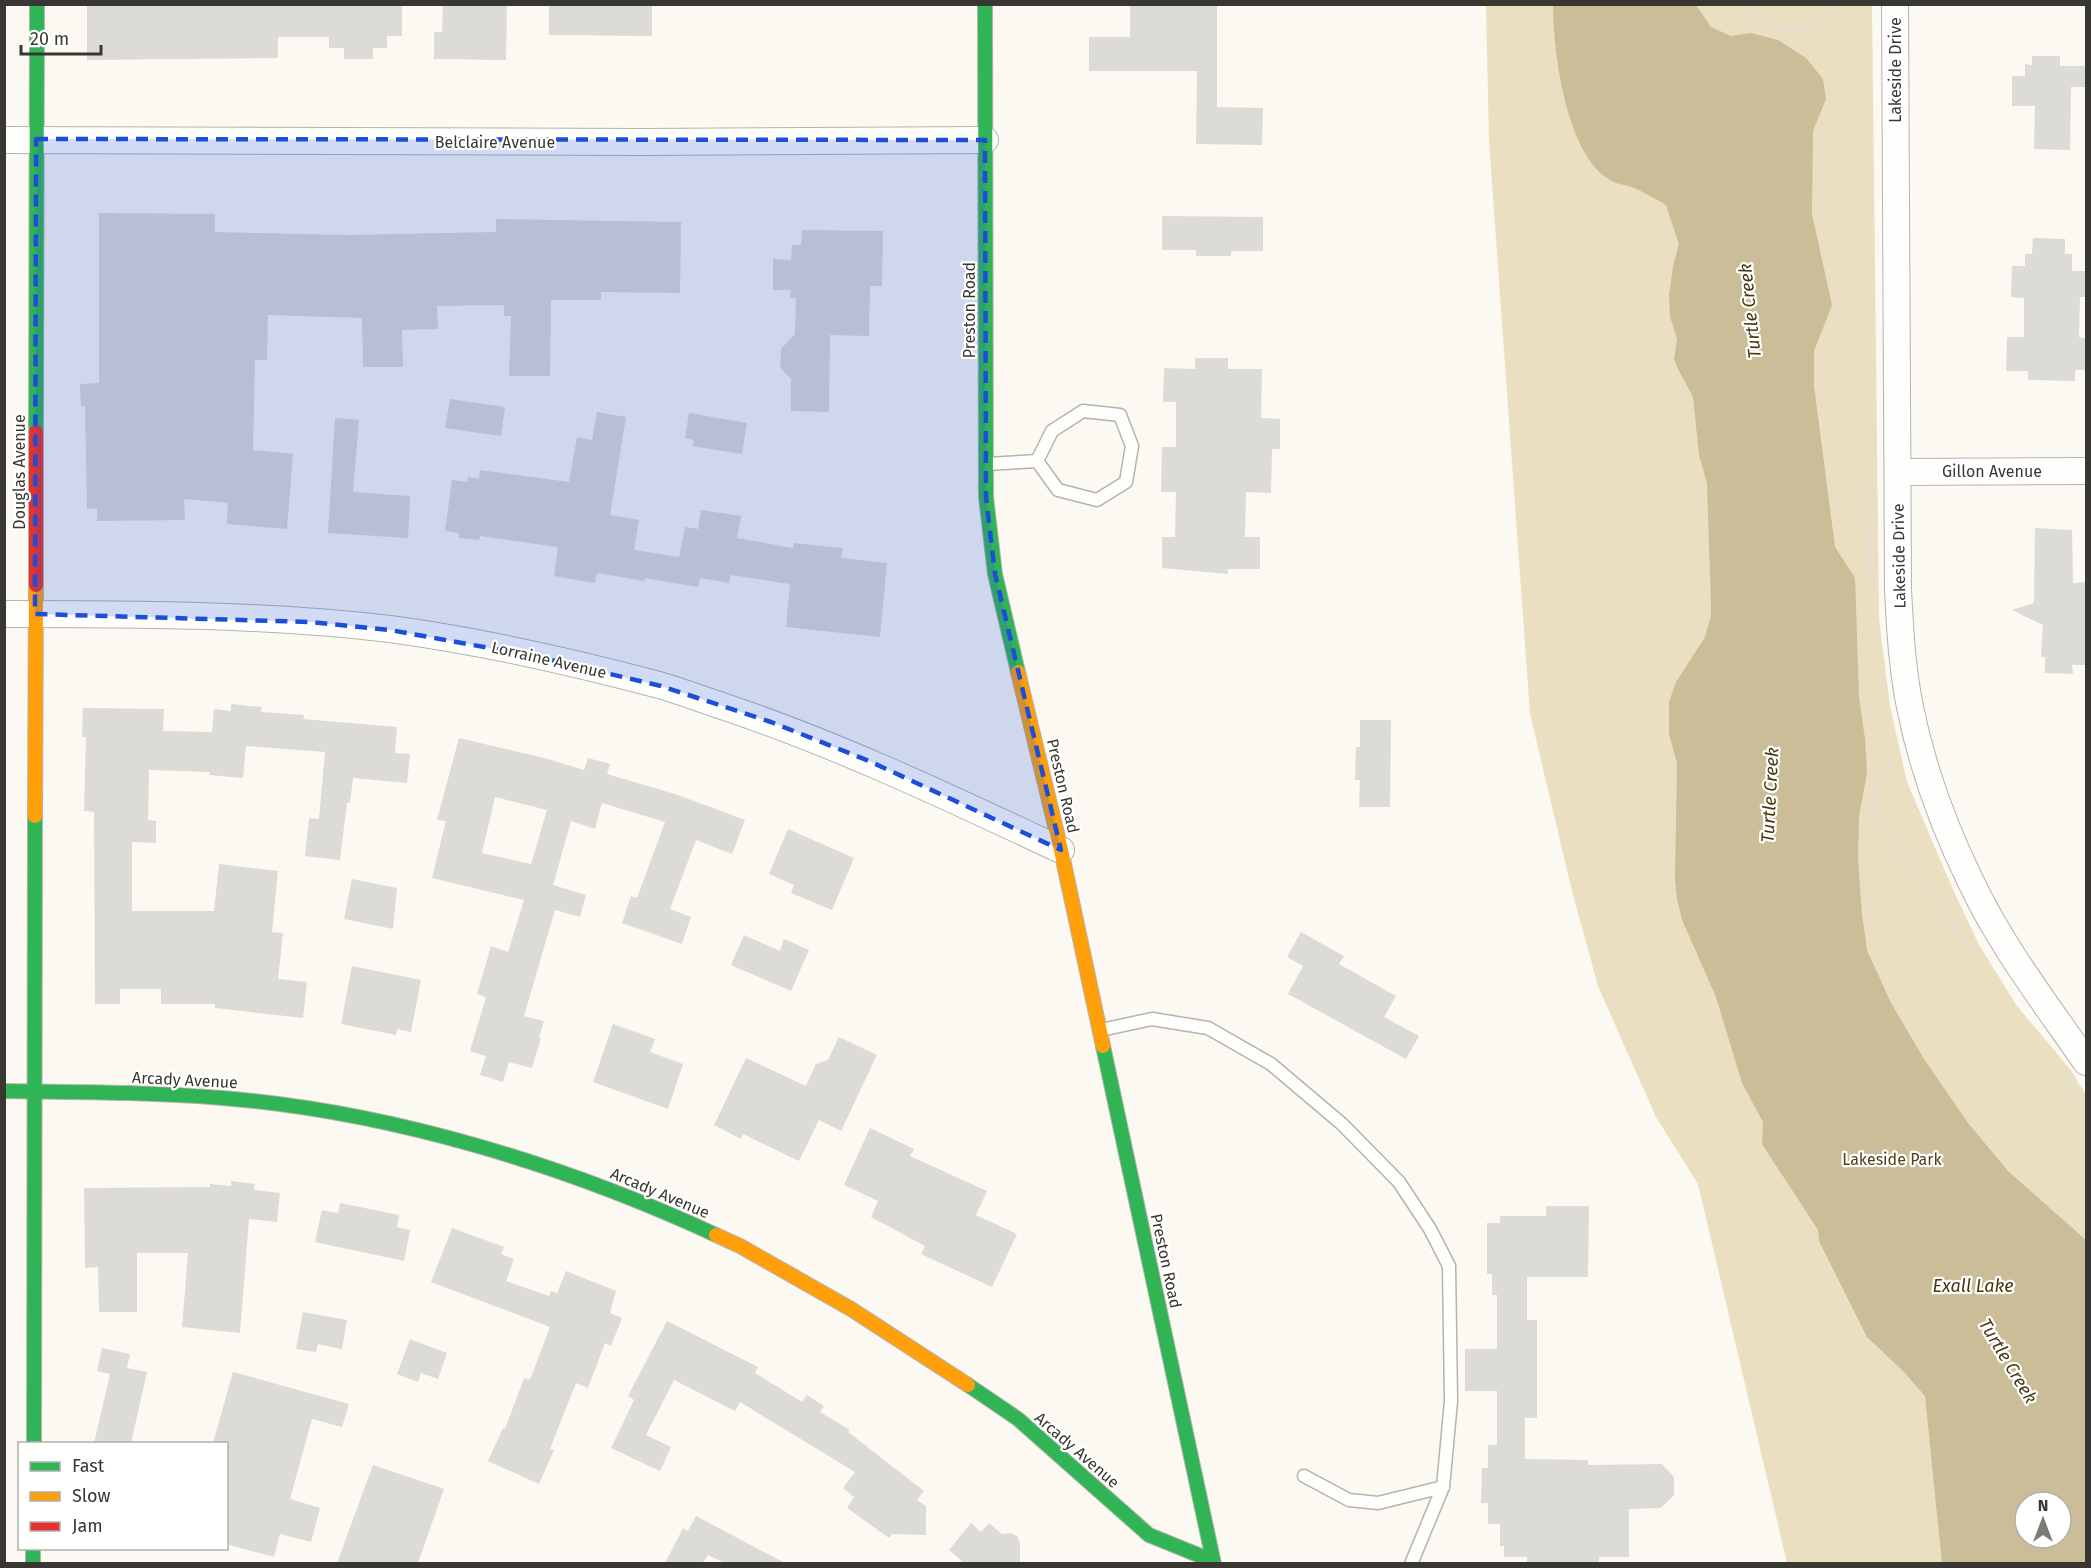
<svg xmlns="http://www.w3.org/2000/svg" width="2091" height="1568" font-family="'Fira Sans',sans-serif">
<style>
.green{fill:#eadfc0;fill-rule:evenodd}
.water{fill:#cabd98;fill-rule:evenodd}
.building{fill:#dddbd5;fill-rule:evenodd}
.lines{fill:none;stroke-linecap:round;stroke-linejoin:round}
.lane-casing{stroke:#b5b3ad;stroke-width:15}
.street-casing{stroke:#b5b3ad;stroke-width:28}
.fast-casing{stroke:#b5b3ad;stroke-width:16}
.slow-casing{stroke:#b5b3ad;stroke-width:16}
.jam-casing{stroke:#b5b3ad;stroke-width:16}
.path{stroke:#e1e0de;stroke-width:4;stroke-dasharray:3 4.5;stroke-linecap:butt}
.lane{stroke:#fefefd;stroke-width:12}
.street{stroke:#fefefd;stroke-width:26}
.fast{stroke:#30b455;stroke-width:14}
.slow{stroke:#ff9f0a;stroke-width:14}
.jam{stroke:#e5322d;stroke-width:14}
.marked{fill:#1d4ed8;fill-opacity:0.2;stroke:#1d4ed8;stroke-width:4.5;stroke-dasharray:12 8;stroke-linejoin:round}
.labels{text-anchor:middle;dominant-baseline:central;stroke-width:4.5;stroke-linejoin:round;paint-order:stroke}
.street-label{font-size:16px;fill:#393731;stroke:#fff}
.park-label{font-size:16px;fill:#4d3f17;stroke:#fff}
.water-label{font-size:18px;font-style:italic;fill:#46380f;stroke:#fff}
</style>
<rect width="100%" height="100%" fill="#fbf9f2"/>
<path class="green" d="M1486 5H1872L1879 619 1890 706 1907 782 1951 885 1979 945 2017 1006 2070 1069 2086 1095V1563H1787L1698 1184 1656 1117 1598 986 1572 891 1530 714 1489 141ZM2025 1502H2061V1538H2025Z"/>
<path class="water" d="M1553 5H1696L1711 27 1731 36 1751 33 1778 40 1806 58 1823 79 1826 99 1813 131 1812 214 1832 305 1814 351V386L1835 547 1855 578 1859 697 1865 739 1867 773 1859 816 1858 860 1862 914 1867 950 1891 1003 1924 1059 1968 1123 2008 1171 2086 1240V1563H1942L1925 1396 1903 1371 1867 1337 1819 1241 1818 1230 1762 1144 1763 1122 1742 1083 1716 997 1682 920 1677 899 1675 879 1677 763 1669 734V702L1676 682 1705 637 1711 615V605L1707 483 1699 455 1693 397 1678 369 1674 359 1677 339 1670 317 1669 296 1673 266 1679 244 1666 205C1654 198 1642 191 1629 186 1624 185 1617 184 1612 181 1566 158 1553 50 1553 5ZM2025 1502H2061V1538H2025Z"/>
<g class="building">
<polygon points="87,4 402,4 402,36 387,36 387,48 373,48 373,59 344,59 344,48 329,48 329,37 278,37 278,58 87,60"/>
<polygon points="443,4 507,4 506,60 434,59 434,32 442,32"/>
<polygon points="549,4 652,4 652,36 549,35"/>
<polygon points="1130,4 1217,4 1217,107 1263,108 1262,145 1196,144 1197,71 1089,71 1089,37 1130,37"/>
<polygon points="2032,56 2060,56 2060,66 2086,66 2085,87 2071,87 2070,150 2034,149 2035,106 2012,106 2012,76 2025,76 2025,64 2032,65"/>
<polygon points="99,213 215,214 215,232 348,235 496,232 496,219 681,222 680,293 601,292 601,300 551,300 550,376 509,376 511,316 504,316 504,305 437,306 438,329 402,330 403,367 363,367 362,318 268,315 267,360 255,360 253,450 293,454 287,529 227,524 228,503 184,499 185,520 97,521 97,508 87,509 85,406 81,406 80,384 99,383"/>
<polygon points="1162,216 1263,217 1263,251 1231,251 1231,256 1196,256 1196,250 1162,250"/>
<polygon points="802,230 883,231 882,286 870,286 869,336 830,335 829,412 791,411 791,379 780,367 781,349 795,334 796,298 790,298 791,290 773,290 773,259 791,260 792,245 801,245"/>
<polygon points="2033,238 2065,239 2065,254 2072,254 2072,271 2086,271 2086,297 2080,297 2079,337 2086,338 2086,370 2075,370 2075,381 2028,380 2028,371 2006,371 2007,337 2024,337 2024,298 2011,297 2012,266 2025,266 2025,254 2032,254"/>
<polygon points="1195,358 1228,358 1228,369 1262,369 1261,418 1280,419 1280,449 1272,449 1271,493 1246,492 1245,537 1260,537 1260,569 1228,569 1228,574 1162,568 1162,537 1175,537 1176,492 1161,492 1162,447 1176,447 1176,402 1163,402 1164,368 1195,369"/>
<polygon points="450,399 505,407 501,436 445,428"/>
<polygon points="597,412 626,417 610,515 639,520 634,550 679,557 685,527 698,529 701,510 741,516 737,538 793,548 794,543 843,548 841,558 887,563 880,637 786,627 790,584 731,575 729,583 700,578 698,587 645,578 644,581 597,573 595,583 554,576 558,547 480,536 479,540 459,538 459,533 445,531 452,480 467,482 468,477 479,479 480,470 569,482 577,437 592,440"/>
<polygon points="689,413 747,423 742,454 692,446 694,440 685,438"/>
<polygon points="335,418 359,420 353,492 410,496 408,538 328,533"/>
<polygon points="2035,528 2072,530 2073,583 2086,582 2086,665 2072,665 2073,674 2045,673 2045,657 2041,657 2043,625 2012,610 2034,603"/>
<polygon points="231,704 262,707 261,712 304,715 303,719 397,727 395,753 410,754 407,783 353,778 350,803 347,803 340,860 305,856 309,818 319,819 325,752 246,746 243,778 209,775 210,772 149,770 148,820 156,821 156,843 132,842 132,911 214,911 219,864 278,871 272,932 283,933 278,979 307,982 303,1018 215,1008 215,1004 161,1004 161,989 120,989 120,1004 95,1004 94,812 84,811 86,737 82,737 83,708 164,709 163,731 212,732 214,709 231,711"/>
<polygon points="1360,720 1391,720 1390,807 1359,807 1360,780 1355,780 1356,747 1360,747"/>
<path d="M459 738 548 759 584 770 588 758 610 764 607 774 675 794 745 820 732 854 696 840 670 909 691 917 682 944 622 923 631 896 637 898 665 822 602 803 595 829 571 821 553 885 586 895 580 917 555 910 524 1016 544 1021 539 1037 541 1038 532 1068 509 1062 503 1082 480 1075 486 1056 470 1051 486 997 477 994 491 946 508 952 524 900 432 878 446 821 437 820ZM495 797 547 810 531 864 482 853Z"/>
<polygon points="788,829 854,858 832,910 791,893 794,885 769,874"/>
<polygon points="352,879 397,888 393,929 344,919"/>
<polygon points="1301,932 1344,956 1339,964 1396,996 1384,1017 1419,1036 1406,1059 1288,994 1303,966 1287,957"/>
<polygon points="744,935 780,951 784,939 809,950 791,991 731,965"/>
<polygon points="352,966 421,980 411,1032 397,1029 396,1035 341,1024"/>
<polygon points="613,1024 655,1039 650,1052 683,1064 668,1109 593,1082"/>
<polygon points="839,1037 877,1055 841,1131 819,1120 799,1161 743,1134 741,1139 714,1125 746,1058 806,1086 816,1064 828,1060"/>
<polygon points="870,1128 914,1149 910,1156 987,1191 976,1215 1017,1234 992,1287 921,1254 925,1246 871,1217 878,1201 844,1185"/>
<polygon points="231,1181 255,1184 254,1190 280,1193 277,1222 249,1219 240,1333 182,1327 188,1253 137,1253 137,1312 99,1312 98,1267 85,1268 84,1188 210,1187 210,1184 231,1186"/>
<polygon points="340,1203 399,1215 397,1227 410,1230 404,1261 315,1242 322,1210 338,1213"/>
<polygon points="1546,1206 1589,1206 1588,1277 1527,1277 1527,1320 1537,1320 1537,1418 1525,1418 1525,1459 1588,1460 1588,1465 1662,1464 1674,1477 1674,1495 1661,1508 1629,1509 1629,1557 1599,1557 1599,1563 1527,1563 1527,1557 1504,1557 1504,1546 1500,1546 1500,1524 1488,1524 1488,1503 1481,1503 1482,1468 1488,1468 1488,1445 1497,1445 1497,1391 1465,1391 1465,1349 1497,1349 1497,1295 1492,1295 1492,1274 1487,1274 1487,1223 1500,1223 1500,1216 1546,1216"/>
<polygon points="452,1228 504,1247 501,1254 514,1259 506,1281 549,1296 551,1291 557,1293 566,1271 616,1291 610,1313 622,1318 611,1346 605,1343 588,1388 576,1383 550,1449 554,1450 539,1484 488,1461 503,1428 505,1429 524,1378 530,1380 550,1327 431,1282"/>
<polygon points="303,1312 347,1320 342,1349 318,1344 316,1352 296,1349"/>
<polygon points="667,1321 758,1367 755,1373 802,1402 807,1395 824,1406 820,1412 850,1430 848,1432 924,1491 917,1500 926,1506 926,1535 892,1534 889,1538 847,1508 854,1497 843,1488 855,1472 740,1402 735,1411 674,1380 646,1435 671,1447 660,1471 611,1448 634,1400 628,1396"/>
<polygon points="410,1339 447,1353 438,1379 421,1373 418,1382 397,1374"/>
<polygon points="102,1348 130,1354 127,1368 147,1372 131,1443 94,1443 110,1374 97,1371"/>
<polygon points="233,1372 349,1404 342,1427 312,1419 290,1499 320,1508 311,1542 280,1534 274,1557 226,1544 226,1443 213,1443"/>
<polygon points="373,1465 444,1489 418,1563 337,1563"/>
<polygon points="696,1516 747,1543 785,1563 725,1563 708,1555 703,1563 665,1563 683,1528 688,1531"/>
<polygon points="971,1523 981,1532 989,1523 1002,1534 1011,1533 1017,1536 1020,1543 1020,1563 964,1563 949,1550"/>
</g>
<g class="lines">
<g class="lane-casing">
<g id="lane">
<polyline points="987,464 1037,461 1052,431 1083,411 1120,415 1132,446 1126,482 1097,500 1058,490 1037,461"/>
<polyline points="1101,1030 1152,1019 1208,1028 1271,1064 1342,1124 1399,1182 1430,1229 1449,1266 1451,1401 1443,1487 1411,1564"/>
<polyline points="1304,1476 1349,1500 1378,1503 1443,1487"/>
</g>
</g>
<g class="street-casing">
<g id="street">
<path d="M1895 4 1898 589C1900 629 1902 668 1910 707 1922 767 1944 827 1971 882 2001 946 2046 1004 2086 1062"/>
<polyline points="4,140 643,142 985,140"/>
<polyline points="1898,472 2086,471"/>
<path d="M4 614C133 614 262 614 390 629 479 641 573 662 659 685 680 691 701 699 722 706 839 745 950 798 1061 850"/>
</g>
</g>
<g class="fast-casing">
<g id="fast">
<polyline points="985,4 986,497 995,574 1018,672"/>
<polyline points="36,432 37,4"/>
<polyline points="1103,1046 1214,1564"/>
<path d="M4 1091C77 1092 150 1092 222 1098 389 1111 565 1165 716 1235"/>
<polyline points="968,1385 1018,1419 1149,1535 1213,1561"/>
<polyline points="34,1444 35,816"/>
<polyline points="33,1548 33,1564"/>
</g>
</g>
<g class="slow-casing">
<g id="slow">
<polyline points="1018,672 1061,850 1103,1046"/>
<polyline points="35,816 36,585"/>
<polyline points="716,1235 740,1246 851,1309 968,1385"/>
</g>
</g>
<g class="jam-casing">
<polyline id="jam" points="36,585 36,432"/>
</g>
<g class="path">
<path d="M1742 4C1745 8 1747 13 1751 16 1764 30 1792 34 1809 26 1820 21 1830 12 1840 4"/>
<polyline points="1870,578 1866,487 1870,475"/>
<polyline points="1895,757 1878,782 1876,799 1876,814 1883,831 1926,883 1958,937 1977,952"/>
<polyline points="2066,1081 2086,1109"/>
</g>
<use href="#lane" class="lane"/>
<use href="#street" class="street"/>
<use href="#fast" class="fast"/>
<use href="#slow" class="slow"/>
<use href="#jam" class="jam"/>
</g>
<path class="marked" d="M36 139 985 140 986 497 995 574 1061 850 869 761 771 722 661 686 534 656 390 630 310 622 35 614Z"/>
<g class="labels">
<g class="street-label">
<text transform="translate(1895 70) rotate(-90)">Lakeside Drive</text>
<text x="495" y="142">Belclaire Avenue</text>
<text transform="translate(969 310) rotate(-90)">Preston Road</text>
<text x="1992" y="471">Gillon Avenue</text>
<text transform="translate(19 472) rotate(-90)">Douglas Avenue</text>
<text transform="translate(1899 556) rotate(-91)">Lakeside Drive</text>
<text transform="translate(549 660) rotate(13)">Lorraine Avenue</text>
<text transform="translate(1063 786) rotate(77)">Preston Road</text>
<text transform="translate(185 1080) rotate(3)">Arcady Avenue</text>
<text transform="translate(660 1193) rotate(23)">Arcady Avenue</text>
<text transform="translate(1166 1261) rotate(78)">Preston Road</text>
<text transform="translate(1077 1450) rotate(41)">Arcady Avenue</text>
</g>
<g class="park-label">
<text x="1892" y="1159">Lakeside Park</text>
</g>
<g class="water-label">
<text transform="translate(1750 311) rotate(-96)">Turtle Creek</text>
<text transform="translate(1770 795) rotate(-87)">Turtle Creek</text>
<text x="1973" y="1286">Exall Lake</text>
<text transform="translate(2008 1361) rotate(59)">Turtle Creek</text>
</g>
</g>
<rect width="2091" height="1568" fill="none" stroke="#393731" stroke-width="12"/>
<rect x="18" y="1442" width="210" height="108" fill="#ffffff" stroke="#b0afad" stroke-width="1.5"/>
<rect x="30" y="1462" width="30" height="9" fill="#30b455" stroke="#b0afad" stroke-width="1.5"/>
<text x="72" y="1472" font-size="18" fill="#393731">Fast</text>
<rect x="30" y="1492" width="30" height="9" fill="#ff9f0a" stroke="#b0afad" stroke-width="1.5"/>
<text x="72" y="1502" font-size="18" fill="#393731">Slow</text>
<rect x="30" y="1522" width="30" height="9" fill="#e5322d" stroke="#b0afad" stroke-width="1.5"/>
<text x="72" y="1532" font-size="18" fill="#393731">Jam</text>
<g transform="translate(2043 1520)"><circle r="28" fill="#ffffff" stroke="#b0afad" stroke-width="1.5"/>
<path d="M0-4.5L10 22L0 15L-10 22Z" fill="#7d7b75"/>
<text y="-9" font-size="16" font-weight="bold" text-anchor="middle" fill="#393731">N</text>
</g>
<path d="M21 45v9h80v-9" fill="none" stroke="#393731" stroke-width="3"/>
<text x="30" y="45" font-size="18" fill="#393731" stroke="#ffffff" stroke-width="4.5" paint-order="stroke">20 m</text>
</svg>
